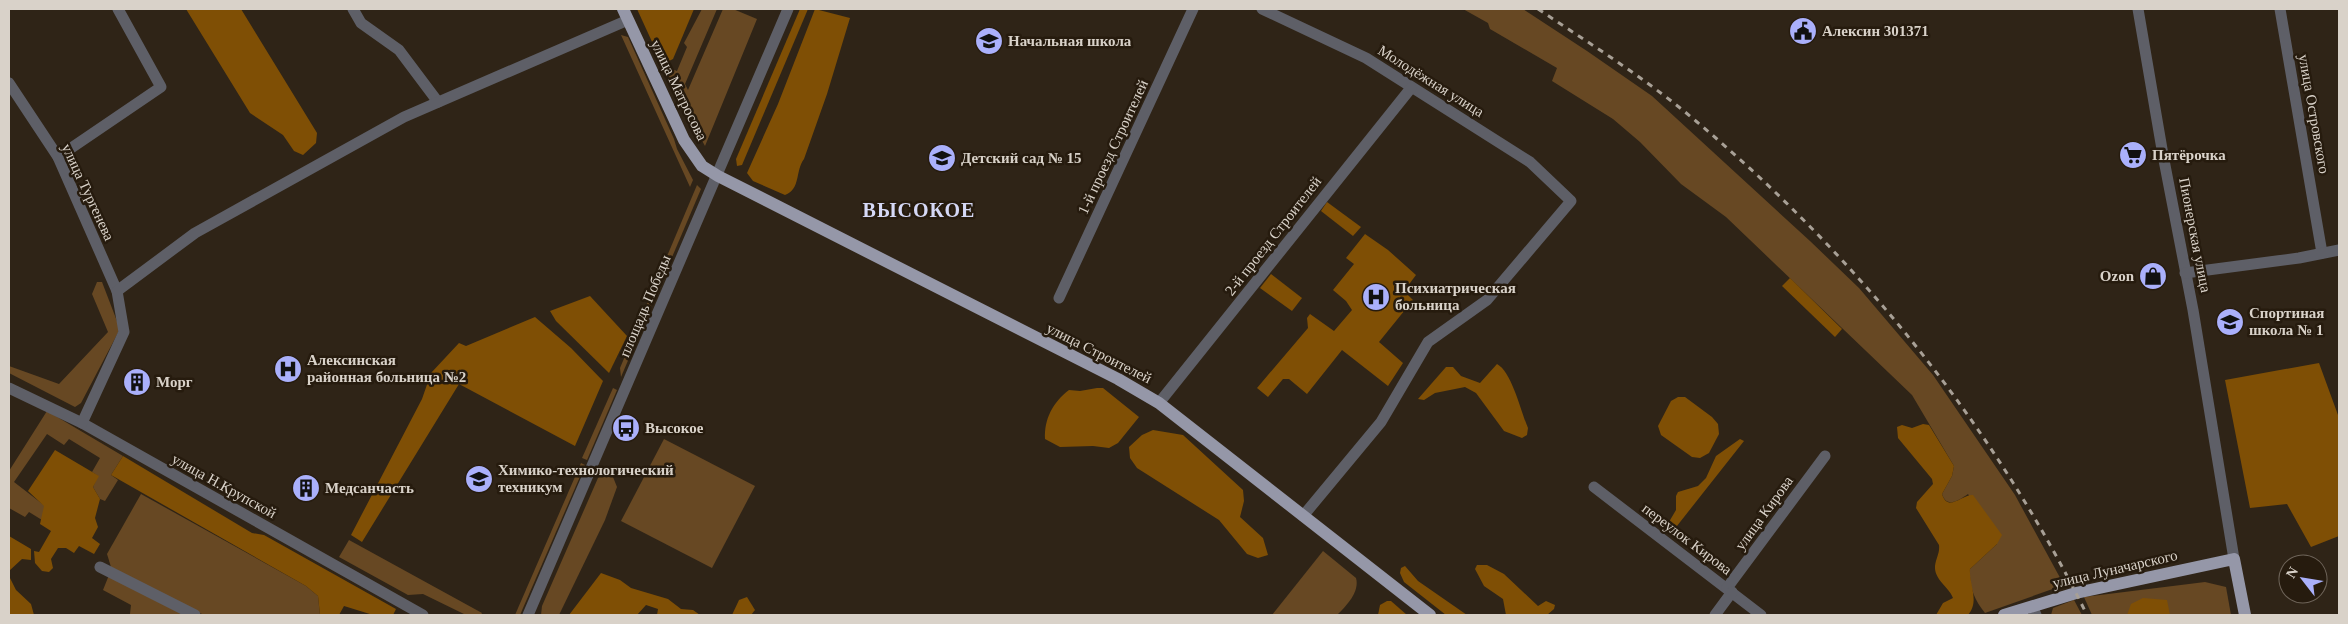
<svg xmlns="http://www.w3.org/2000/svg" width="2348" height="624" font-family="Georgia,serif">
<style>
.green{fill:#674823}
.forest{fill:#7f4f05}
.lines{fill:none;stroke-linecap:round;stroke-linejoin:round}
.minor{stroke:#5e5f67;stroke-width:11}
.major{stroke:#9597a8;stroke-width:12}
.rail{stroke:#a8a096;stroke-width:3;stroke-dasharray:6 6;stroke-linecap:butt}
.labels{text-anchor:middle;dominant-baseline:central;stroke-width:5;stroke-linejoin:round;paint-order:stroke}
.poi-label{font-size:15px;font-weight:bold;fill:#d9d2c9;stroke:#261b0e;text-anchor:start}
.street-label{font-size:15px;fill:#d9d2c9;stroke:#261b0e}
.district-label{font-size:20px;font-weight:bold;letter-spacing:1px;fill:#d5d8f5;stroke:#261b0e}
</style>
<rect width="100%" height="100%" fill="#2f2417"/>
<g class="green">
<polygon points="702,9 717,9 685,84 688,90 723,9 733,9 757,19 705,146 668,78 672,69 677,71 687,47 684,43"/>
<path d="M1463 9H1523L1587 51 1652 96 1810 241 1859 288 1933 375 2015 495 2064 585 1985 613C1974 599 1969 587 1970 569L1997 544 1968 494C1959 500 1947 509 1942 494L1952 476 1954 466 1912 395 1726 217 1681 184 1640 142 1613 119 1552 81 1557 68 1490 29 1488 23Z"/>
<polygon points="621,35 628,37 674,139 677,149 693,180 690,187"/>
<polygon points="697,185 701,189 621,377 620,368"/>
<polygon points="97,282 102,282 120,329 81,403 75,407 9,373 9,366 59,384 108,332 92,294"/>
<polygon points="613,388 617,390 587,460 582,458"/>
<polygon points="47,411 123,456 111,475 118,480 105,501 100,499 93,487 98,476 92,472 100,458 69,439 64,445 47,434 14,482 45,506 42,520 29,512 25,517 9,508 9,471"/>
<polygon points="664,439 755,486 712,568 621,521"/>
<polygon points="581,463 585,465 520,615 515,615"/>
<polygon points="604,473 613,477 617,487 605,520 559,615 541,615 542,606 598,478"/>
<polygon points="141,494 306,586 318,596 320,615 204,615 131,580 111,567 107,554"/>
<polygon points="349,540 482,613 481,615 466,615 423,594 408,595 339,557"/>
<path d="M1323 551 1356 578C1360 592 1346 606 1337 615H1272Z"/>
<polygon points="109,575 188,615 133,615 130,614 131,605 103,590"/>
<polygon points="2205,582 2226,587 2231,615 2092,615 2084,597"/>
<polygon points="2074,600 2082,615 2051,615 2053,608"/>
</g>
<g class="forest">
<polygon points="186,9 241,9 317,133 316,143 303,155 294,151 283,135 250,113"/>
<polygon points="637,9 694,9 673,59 667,62 659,57"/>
<polygon points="800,9 808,9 742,165 737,166 736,159"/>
<path d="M815 9 850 18 827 94 804 159C795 171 801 189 785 195L753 181 747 173 778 104Z"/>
<polygon points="1327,202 1361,227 1353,236 1321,211"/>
<polygon points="1365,234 1388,250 1416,275 1404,291 1413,300 1379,342 1403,363 1388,386 1342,350 1307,394 1289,379 1283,379 1268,397 1257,388 1308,328 1307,318 1310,314 1334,331 1352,310 1346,301 1333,290 1354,264 1346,258"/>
<polygon points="1271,274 1302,298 1292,311 1260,288"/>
<polygon points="1790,278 1842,329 1835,337 1782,286"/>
<polygon points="590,296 627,336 609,373 556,321 550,311"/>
<polygon points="535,317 571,348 603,381 575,446 459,384 362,542 351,535 422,399 431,373 459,343 466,346"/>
<polygon points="2319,363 2338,415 2339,536 2311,547 2287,504 2250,508 2225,380"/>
<path d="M1497 364C1512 372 1521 412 1528 428L1527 435 1522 438 1504 431 1476 393 1465 387 1435 393 1424 400 1418 399 1446 367H1453L1461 376 1480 383Z"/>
<path d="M1097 388H1103L1139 417 1118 443 1109 448 1093 446 1060 447 1045 439C1044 419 1053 402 1069 390L1080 391Z"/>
<polygon points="1678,397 1685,397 1712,417 1718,424 1719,434 1709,453 1700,458 1692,457 1661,435 1658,426 1671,401"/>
<path d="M1923 424 1929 425 1954 466 1952 476 1942 494C1948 513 1962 494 1973 495L2002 535 1997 544 1970 569C1969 585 1980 601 1968 615H1936L1943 603 1953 598C1949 587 1934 580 1935 566 1936 558 1940 553 1939 545L1916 508 1917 502 1933 484 1932 479 1898 438 1897 427 1902 425 1912 428Z"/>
<polygon points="1153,430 1183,435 1243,490 1244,501 1240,517 1263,538 1268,555 1258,558 1247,554 1219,520 1137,468 1130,458 1129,447 1142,435"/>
<polygon points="1740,439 1744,441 1673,531 1669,531 1666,527 1676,510 1676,496 1678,492 1698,486 1706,478 1716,456"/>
<polygon points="55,450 99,476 93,487 100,499 95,518 98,527 92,538 100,544 94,554 79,546 74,553 66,548 58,548 51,559 53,568 49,572 42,571 35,563 34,551 39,552 51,531 40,524 44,506 28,491"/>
<polygon points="123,456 252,533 264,535 396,609 393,615 373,615 344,606 339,615 320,615 318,596 306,586 111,475"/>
<polygon points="9,536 31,549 31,560 22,559 9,571"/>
<polygon points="1477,565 1487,565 1504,574 1538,606 1546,601 1555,605 1554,609 1547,615 1506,615 1503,599 1484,586 1475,569"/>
<polygon points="1405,566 1418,581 1467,615 1446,615 1404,582 1400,573 1401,568"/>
<polygon points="601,573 620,580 631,588 668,599 681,609 693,610 700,615 657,615 658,609 646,605 637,615 569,615"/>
<polygon points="9,576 16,590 31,604 34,615 9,615"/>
<polygon points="747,597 755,610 751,615 732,615 739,600"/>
<polygon points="2143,598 2167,600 2170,615 2127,615 2131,604"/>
<polygon points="1387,601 1391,601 1407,615 1378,615 1380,605"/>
</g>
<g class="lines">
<g class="minor">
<polyline points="353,9 361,23 399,50 438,102"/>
<polyline points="1262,9 1366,58 1530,162 1571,201 1487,300 1428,342 1381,422 1303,516"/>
<polyline points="2138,9 2163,155 2193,310 2234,559"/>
<polyline points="2280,9 2322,253"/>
<polyline points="9,83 58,157 117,291"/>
<polyline points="58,157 161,87 118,9"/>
<polyline points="2185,273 2299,258 2339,250"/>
<polyline points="1059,298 1193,9"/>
<polyline points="9,388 82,423 423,615"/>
<polyline points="1159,403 1411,88"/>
<polyline points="82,423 124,332 117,291 195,233 404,117 628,20"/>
<polyline points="1594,487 1761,615"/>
<polyline points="100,567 195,615"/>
<polyline points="1727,588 1825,456"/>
<polyline points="2033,608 2036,615"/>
<polyline points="528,615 788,9"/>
<polyline points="1715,615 1732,592"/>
</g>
<g class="major">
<polyline points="623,9 684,140 702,166 718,176 1118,379 1159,403 1430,615"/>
<polyline points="2004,615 2076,593 2234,559 2245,615"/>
</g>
<path class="rail" d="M1538 9C1592 45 1648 80 1697 122 1859 258 1994 426 2087 615"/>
</g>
<defs>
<g id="civic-disc" transform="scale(1.4375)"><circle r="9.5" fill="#aab0fb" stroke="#261b0e"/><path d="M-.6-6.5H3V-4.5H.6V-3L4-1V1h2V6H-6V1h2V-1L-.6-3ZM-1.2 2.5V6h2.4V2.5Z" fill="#111"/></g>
<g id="school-disc" transform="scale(1.4375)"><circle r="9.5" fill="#aab0fb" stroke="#261b0e"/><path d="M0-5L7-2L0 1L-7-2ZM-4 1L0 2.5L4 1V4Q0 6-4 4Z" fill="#111"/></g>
<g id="supermarket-disc" transform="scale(1.4375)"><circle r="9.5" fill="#aab0fb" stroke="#261b0e"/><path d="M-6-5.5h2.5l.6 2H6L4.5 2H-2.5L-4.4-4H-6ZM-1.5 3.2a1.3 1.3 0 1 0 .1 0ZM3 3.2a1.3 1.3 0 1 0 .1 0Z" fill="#111"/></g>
<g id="shop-disc" transform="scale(1.4375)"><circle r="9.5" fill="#aab0fb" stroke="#261b0e"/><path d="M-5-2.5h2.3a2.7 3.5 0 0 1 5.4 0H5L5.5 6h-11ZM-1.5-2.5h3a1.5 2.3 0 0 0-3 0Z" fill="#111"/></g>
<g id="hospital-disc" transform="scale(1.4375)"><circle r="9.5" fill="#aab0fb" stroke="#261b0e"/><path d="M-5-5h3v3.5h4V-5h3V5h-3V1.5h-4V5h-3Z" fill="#111"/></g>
<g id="building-disc" transform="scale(1.4375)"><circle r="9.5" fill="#aab0fb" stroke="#261b0e"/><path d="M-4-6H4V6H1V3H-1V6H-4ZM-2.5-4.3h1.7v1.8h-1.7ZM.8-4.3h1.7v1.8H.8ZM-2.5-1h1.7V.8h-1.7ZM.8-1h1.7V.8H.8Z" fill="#111"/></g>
<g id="bus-disc" transform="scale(1.4375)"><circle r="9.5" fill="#aab0fb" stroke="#261b0e"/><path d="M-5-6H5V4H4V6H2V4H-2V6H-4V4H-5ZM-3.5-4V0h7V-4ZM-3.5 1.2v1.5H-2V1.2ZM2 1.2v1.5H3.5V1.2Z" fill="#111"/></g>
<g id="university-disc" transform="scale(1.4375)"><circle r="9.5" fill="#aab0fb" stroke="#261b0e"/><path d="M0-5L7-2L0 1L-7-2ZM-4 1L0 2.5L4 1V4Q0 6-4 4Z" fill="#111"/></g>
</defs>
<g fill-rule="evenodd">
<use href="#civic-disc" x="1803" y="31"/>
<use href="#school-disc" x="989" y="41"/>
<use href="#supermarket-disc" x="2133" y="155"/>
<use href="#school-disc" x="942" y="158"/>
<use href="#shop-disc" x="2153" y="276"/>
<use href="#hospital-disc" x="1376" y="297"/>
<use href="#school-disc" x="2230" y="322"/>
<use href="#hospital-disc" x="288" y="369"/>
<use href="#building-disc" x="137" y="382"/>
<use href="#bus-disc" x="626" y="428"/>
<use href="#university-disc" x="479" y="479"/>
<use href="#building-disc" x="306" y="488"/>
</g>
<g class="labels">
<g class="poi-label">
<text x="1822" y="31">Алексин 301371</text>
<text x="1008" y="41">Начальная школа</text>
<text x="2152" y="155">Пятёрочка</text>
<text x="961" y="158">Детский сад № 15</text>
<text x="2134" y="276" text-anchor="end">Ozon</text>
<text x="1395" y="288">Психиатрическая<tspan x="1395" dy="17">больница</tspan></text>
<text x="2249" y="313">Спортиная<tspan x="2249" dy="17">школа № 1</tspan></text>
<text x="307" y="360">Алексинская<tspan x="307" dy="17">районная больница №2</tspan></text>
<text x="156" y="382">Морг</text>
<text x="645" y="428">Высокое</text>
<text x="498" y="470">Химико-технологический<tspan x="498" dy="17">техникум</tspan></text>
<text x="325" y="488">Медсанчасть</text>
</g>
<g class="street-label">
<text transform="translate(1431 81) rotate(32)">Молодёжная улица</text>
<text transform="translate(679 90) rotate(64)">улица Матросова</text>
<text transform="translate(2314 114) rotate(80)">улица Островского</text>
<text transform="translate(1113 147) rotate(-65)">1-й проезд Строителей</text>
<text transform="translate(88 192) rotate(65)">улица Тургенева</text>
<text transform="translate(2195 235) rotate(79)">Пионерская улица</text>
<text transform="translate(1273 236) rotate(-52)">2-й проезд Строителей</text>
<text transform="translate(645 306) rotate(-67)">площадь Победы</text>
<text transform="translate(1099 353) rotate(27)">улица Строителей</text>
<text transform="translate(224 486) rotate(29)">улица Н.Крупской</text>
<text transform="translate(1764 513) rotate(-54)">улица Кирова</text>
<text transform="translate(1687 539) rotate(37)">переулок Кирова</text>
<text transform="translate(2115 569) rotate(-13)">улица Луначарского</text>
</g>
<g class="district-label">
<text x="919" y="210">ВЫСОКОЕ</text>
</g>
</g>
<rect width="2348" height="624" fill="none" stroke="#d9d2c9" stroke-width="20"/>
<g transform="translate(2303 579) rotate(301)"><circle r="24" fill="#261b0e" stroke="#6e6459"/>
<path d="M0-4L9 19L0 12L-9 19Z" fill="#aab0fb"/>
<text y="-8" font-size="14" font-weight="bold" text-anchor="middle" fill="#d9d2c9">N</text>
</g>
</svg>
